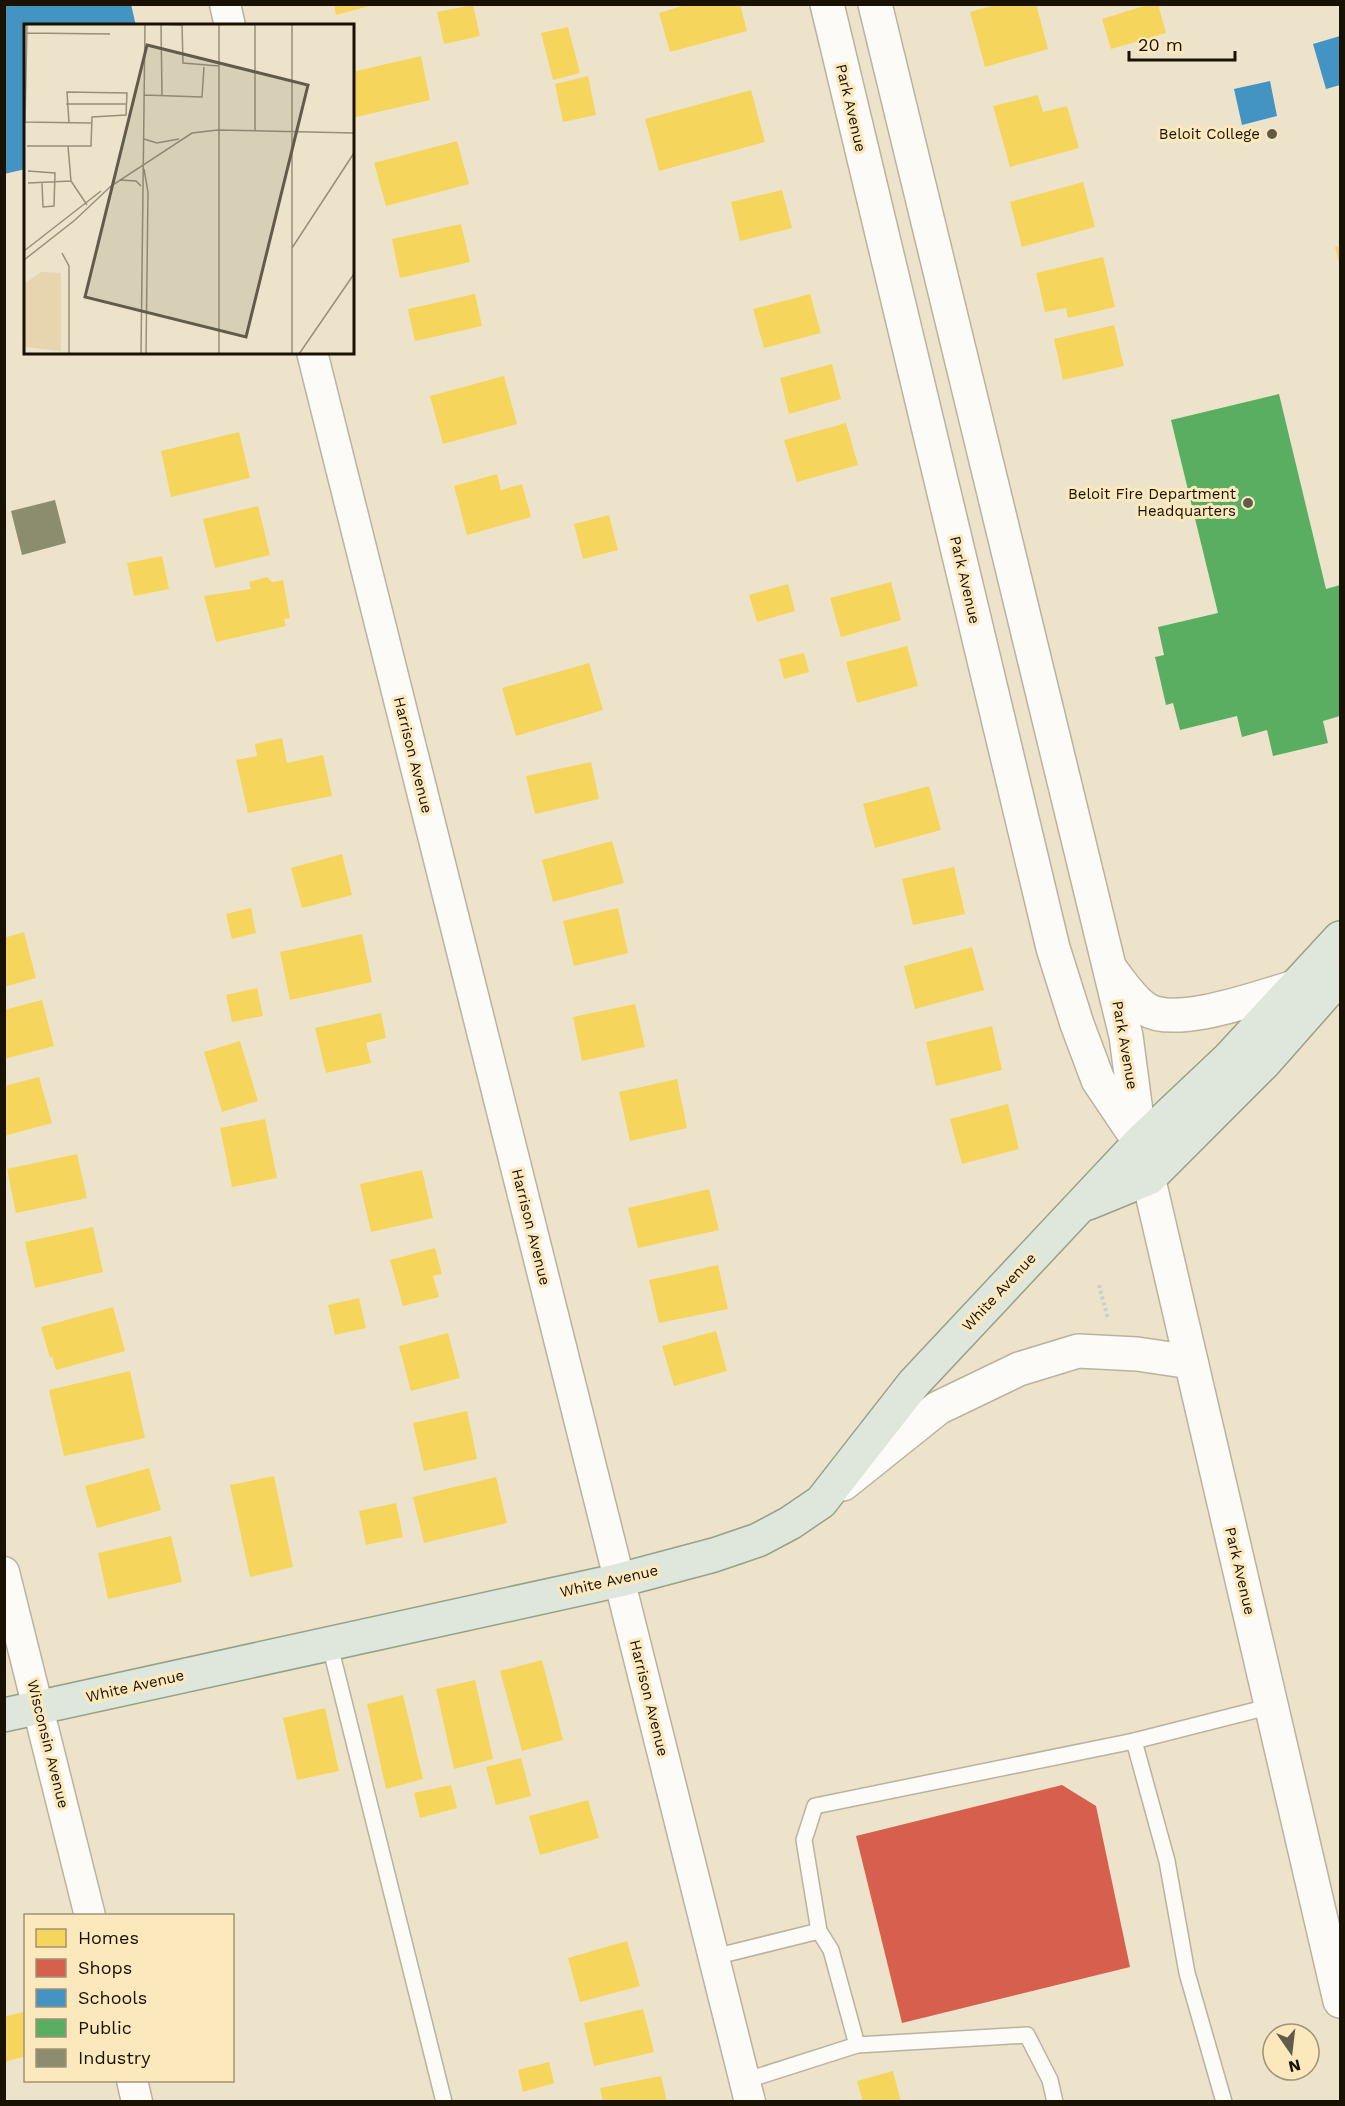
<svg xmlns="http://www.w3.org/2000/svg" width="1345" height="2106" font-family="'Work Sans',sans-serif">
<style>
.homes{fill:#f6d55c}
.shops{fill:#d6604d}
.schools{fill:#4393c3}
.public{fill:#5aae61}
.industry{fill:#8c8c6e}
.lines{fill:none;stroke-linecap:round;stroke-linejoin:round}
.service-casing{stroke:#bab29f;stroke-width:18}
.minor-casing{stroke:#bab29f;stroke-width:33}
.tertiary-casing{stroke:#bab29f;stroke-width:36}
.primary-casing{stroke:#96a189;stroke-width:36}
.path{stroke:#d0cec7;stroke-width:4;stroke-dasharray:3 3;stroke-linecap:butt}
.service{stroke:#fcfbf7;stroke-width:15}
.minor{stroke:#fcfbf7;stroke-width:30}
.tertiary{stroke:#fcfbf7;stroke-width:33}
.primary{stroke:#dfe6db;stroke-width:33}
.poi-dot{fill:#635b49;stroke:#fbe9bd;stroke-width:2}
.labels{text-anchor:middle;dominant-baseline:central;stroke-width:6;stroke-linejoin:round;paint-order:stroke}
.street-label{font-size:15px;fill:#191203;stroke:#fbe9bd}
.poi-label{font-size:15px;fill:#191203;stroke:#fbe9bd;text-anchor:end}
.inset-road{fill:none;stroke:#988f7b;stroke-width:1.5}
.view{fill:#635b49;fill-opacity:0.15;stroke:#635b49;stroke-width:3}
.inset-edge{fill:none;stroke:#191203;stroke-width:3}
</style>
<rect width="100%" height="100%" fill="#ede3cb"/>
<g class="homes">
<polygon points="334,4 372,4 373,5 336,15"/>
<polygon points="689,4 740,4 747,31 670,52 659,13"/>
<polygon points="998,4 1036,4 1048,49 985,67 970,12"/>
<polygon points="1150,4 1158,4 1166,33 1111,49 1102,19"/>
<polygon points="473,5 480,36 444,44 437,12"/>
<polygon points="568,27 580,73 553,80 541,33"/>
<polygon points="421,56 430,100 352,118 352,72"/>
<polygon points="588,76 596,115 563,122 555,84"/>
<polygon points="751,90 765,142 659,171 645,119"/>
<polygon points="1038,95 1043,112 1067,106 1079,148 1010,167 993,106"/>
<polygon points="457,141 469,184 386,206 374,163"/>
<polygon points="1083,182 1095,227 1022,247 1010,202"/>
<polygon points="782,190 792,228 740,241 731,202"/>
<polygon points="461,224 470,262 400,278 392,239"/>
<polygon points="1340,246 1340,267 1335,247"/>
<polygon points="1103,257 1115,307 1068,318 1066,308 1045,312 1036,273"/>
<polygon points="475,294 482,326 415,341 408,309"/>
<polygon points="810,294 821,333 764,348 753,309"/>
<polygon points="1114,325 1124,366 1063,380 1054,339"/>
<polygon points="832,364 841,399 789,414 780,378"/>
<polygon points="504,376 517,424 443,444 430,396"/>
<polygon points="846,423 858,465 797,482 784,440"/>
<polygon points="239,432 250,478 171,497 161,451"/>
<polygon points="497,474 501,490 522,484 531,517 467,535 454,486"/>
<polygon points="258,506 270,555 215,568 203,519"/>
<polygon points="609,515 618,550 583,559 574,524"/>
<polygon points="162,556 169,589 134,596 127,563"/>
<polygon points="267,577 272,582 283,580 290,618 284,619 286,626 216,642 204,596 251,589 249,582"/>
<polygon points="891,582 901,620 841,637 830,598"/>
<polygon points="788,584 795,611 757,622 749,595"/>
<polygon points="907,646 918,686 857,703 846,662"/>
<polygon points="804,653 809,672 784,679 779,659"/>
<polygon points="589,663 603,710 516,736 502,688"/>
<polygon points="282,738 287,763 323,755 332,796 248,813 236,760 257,756 255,744"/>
<polygon points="591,762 599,799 535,814 526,776"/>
<polygon points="929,786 941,830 875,848 863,804"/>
<polygon points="612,841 624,883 553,902 542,860"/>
<polygon points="342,854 352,895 302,908 291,868"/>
<polygon points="954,867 965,914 913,925 902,879"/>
<polygon points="251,908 256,933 232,939 226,914"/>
<polygon points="618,908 628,953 574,966 563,921"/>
<polygon points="24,932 36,978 4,987 4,938"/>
<polygon points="362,934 372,982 290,1000 280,952"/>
<polygon points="972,947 984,990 915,1009 904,966"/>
<polygon points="257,988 263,1016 232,1022 226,995"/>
<polygon points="42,1000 54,1046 4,1059 4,1010"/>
<polygon points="635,1004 645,1047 582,1061 573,1017"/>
<polygon points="381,1013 386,1038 366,1043 371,1063 326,1073 315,1028"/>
<polygon points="992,1026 1002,1070 936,1086 926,1042"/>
<polygon points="240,1041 258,1101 222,1112 204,1052"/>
<polygon points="39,1077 52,1123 4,1136 4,1086"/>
<polygon points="677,1079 687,1128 630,1141 619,1092"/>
<polygon points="1008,1104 1019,1149 962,1164 950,1119"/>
<polygon points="265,1119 277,1178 232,1187 220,1128"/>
<polygon points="77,1154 87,1198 16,1213 7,1169"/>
<polygon points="422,1170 433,1218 371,1232 360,1184"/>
<polygon points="709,1189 719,1230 638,1248 628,1208"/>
<polygon points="93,1227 103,1272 35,1288 25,1242"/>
<polygon points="435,1248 442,1274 433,1276 439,1297 403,1306 390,1260"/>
<polygon points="718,1265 728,1309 659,1323 649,1280"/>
<polygon points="359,1298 366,1328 335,1335 328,1305"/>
<polygon points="113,1307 125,1351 56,1370 52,1356 50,1358 41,1327"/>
<polygon points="716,1331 727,1371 674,1386 662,1346"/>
<polygon points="448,1333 460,1378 411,1391 399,1346"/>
<polygon points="130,1371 145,1438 64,1456 49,1390"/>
<polygon points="467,1411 477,1459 424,1471 413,1423"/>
<polygon points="149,1468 161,1510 97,1528 85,1486"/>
<polygon points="274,1476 293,1567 250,1577 230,1485"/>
<polygon points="496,1477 507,1523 424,1543 413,1497"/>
<polygon points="396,1503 403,1537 366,1545 359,1511"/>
<polygon points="171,1536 182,1582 108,1599 98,1553"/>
<polygon points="542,1660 563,1740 522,1751 500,1671"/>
<polygon points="475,1680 493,1759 454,1769 436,1689"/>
<polygon points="403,1695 423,1779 386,1789 367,1704"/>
<polygon points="325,1708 339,1771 297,1780 283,1718"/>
<polygon points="521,1758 531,1796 496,1805 486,1767"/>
<polygon points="451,1785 457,1808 420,1818 414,1793"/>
<polygon points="588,1800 599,1838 540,1855 529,1816"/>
<polygon points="627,1941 640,1986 580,2002 568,1958"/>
<polygon points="643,2009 654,2052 594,2066 584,2023"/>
<polygon points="26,2011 26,2056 4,2062 4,2017"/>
<polygon points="549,2062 554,2083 523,2092 518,2070"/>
<polygon points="893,2071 901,2102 863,2102 857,2081"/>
<polygon points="661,2076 667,2102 603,2102 600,2088"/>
</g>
<polygon class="shops" points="1062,1785 1096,1806 1130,1967 902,2023 856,1836"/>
<g class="schools">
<polygon points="10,4 131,4 136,26 26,26 26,169 4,174 4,6"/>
<polygon points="1340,36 1340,85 1326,89 1313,44"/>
<polygon points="1270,81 1277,116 1242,125 1234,89"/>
</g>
<polygon class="public" points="1279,394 1326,589 1340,585 1340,716 1323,721 1328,743 1273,756 1267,730 1242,737 1237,716 1180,730 1173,703 1166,705 1155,657 1164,655 1158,627 1218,613 1171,420"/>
<polygon class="industry" points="55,500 66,543 22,555 11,511"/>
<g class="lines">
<g class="service-casing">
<g id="service">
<polyline points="329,1642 444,2102"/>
<polyline points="1134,1741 1167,1861 1187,1973 1224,2102"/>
<polyline points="714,1957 819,1931"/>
<polyline points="857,2045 831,1950 819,1931 804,1840 815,1806 1134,1741 1272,1706"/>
<polyline points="744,2081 857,2045 1027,2035 1050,2080 1055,2102"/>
</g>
</g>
<g class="minor-casing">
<g id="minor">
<polyline points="225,4 230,26"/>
<polyline points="312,352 750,2102"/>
<polyline points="4,1572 90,1916"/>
<polyline points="132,2080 137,2102"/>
</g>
</g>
<g class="tertiary-casing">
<g id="tertiary">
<polyline points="827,4 1053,948 1077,1024 1098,1080 1135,1135"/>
<polyline points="875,4 1126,1036 1140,1142 1340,2001"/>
<path d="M1112 971C1122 984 1132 1000 1146 1009 1176 1029 1265 995 1298 986"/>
<polyline points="843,1484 938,1408 1019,1369 1078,1351 1137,1354 1191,1362"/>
</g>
</g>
<g class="primary-casing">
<g id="primary">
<polyline points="1088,1203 1149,1178 1264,1063 1340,977"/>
<polyline points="4,1715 620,1580 714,1555 758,1540 790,1523 821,1502 914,1383 1140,1142 1229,1058 1340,938"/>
</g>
</g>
<polyline class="path" points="1099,1285 1108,1319"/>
<use href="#service" class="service"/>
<use href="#minor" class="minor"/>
<use href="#tertiary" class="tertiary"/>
<use href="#primary" class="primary"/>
</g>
<g class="poi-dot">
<circle cx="1272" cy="134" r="6"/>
<circle cx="1248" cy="503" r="6"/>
</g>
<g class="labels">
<g class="street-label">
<text transform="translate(851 108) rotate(77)">Park Avenue</text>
<text transform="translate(965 580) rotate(77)">Park Avenue</text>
<text transform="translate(413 755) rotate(76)">Harrison Avenue</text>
<text transform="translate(1125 1045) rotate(80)">Park Avenue</text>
<text transform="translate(531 1227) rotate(76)">Harrison Avenue</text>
<text transform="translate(999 1292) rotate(-47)">White Avenue</text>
<text transform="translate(1240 1571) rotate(77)">Park Avenue</text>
<text transform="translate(609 1581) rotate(-13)">White Avenue</text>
<text transform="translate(135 1686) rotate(-13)">White Avenue</text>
<text transform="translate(649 1698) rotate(76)">Harrison Avenue</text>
<text transform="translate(48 1744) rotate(76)">Wisconsin Avenue</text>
</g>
<g class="poi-label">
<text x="1260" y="134">Beloit College</text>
<text x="1236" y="494">Beloit Fire Department<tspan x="1236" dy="17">Headquarters</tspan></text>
</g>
</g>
<g transform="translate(24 24)">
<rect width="330" height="330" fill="#ede3cb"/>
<path d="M17 248 37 249V327L0 323V260Z" fill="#e6d5ae"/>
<path class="inset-road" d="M3 0 1 98 67 99M125 0H137L138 71M137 0 158 1M158 0 159 39 195 42M195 0V330M231 0V107M268 0V330M330 0V51M3 9 86 10M120 71 178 73 180 43M42 80H103M120 115 133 119 155 115M3 122H67L68 93 102 91 103 69 43 68 45 99M44 122 47 157 63 181M120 145 124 168 122 330M4 147 31 149 30 182 19 183 18 159M96 156 112 157 117 162M4 159 47 157M268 224 330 129M0 227 77 167M38 229 45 242V330M0 236 51 196 87 162 168 109 194 106 330 109M117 330 121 0M275 330 330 250"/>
<path class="view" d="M123 21 284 61 222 313 61 273Z"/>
<rect width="330" height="330" class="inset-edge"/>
</g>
<rect width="1345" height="2106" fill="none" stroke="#191203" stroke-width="12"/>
<rect x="24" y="1914" width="210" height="168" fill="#fbe9bd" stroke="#a19373" stroke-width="1.5"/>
<rect x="36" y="1929" width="30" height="18" fill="#f6d55c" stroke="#a19373" stroke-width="1.5"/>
<text x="78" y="1944" font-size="18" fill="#191203">Homes</text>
<rect x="36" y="1959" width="30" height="18" fill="#d6604d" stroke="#a19373" stroke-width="1.5"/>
<text x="78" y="1974" font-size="18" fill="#191203">Shops</text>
<rect x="36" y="1989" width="30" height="18" fill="#4393c3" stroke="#a19373" stroke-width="1.5"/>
<text x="78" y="2004" font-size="18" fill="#191203">Schools</text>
<rect x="36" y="2019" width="30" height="18" fill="#5aae61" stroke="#a19373" stroke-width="1.5"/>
<text x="78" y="2034" font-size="18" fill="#191203">Public</text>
<rect x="36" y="2049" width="30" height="18" fill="#8c8c6e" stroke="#a19373" stroke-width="1.5"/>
<text x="78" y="2064" font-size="18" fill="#191203">Industry</text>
<g transform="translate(1291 2052) rotate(166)"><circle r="28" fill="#fbe9bd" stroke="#a19373" stroke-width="1.5"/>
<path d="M0-4.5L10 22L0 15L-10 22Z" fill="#635b49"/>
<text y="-9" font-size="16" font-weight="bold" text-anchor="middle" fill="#191203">N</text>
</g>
<path d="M1129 51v9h106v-9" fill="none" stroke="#191203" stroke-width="3"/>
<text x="1138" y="51" font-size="18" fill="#191203" stroke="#fbe9bd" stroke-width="4.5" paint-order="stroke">20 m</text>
</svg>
